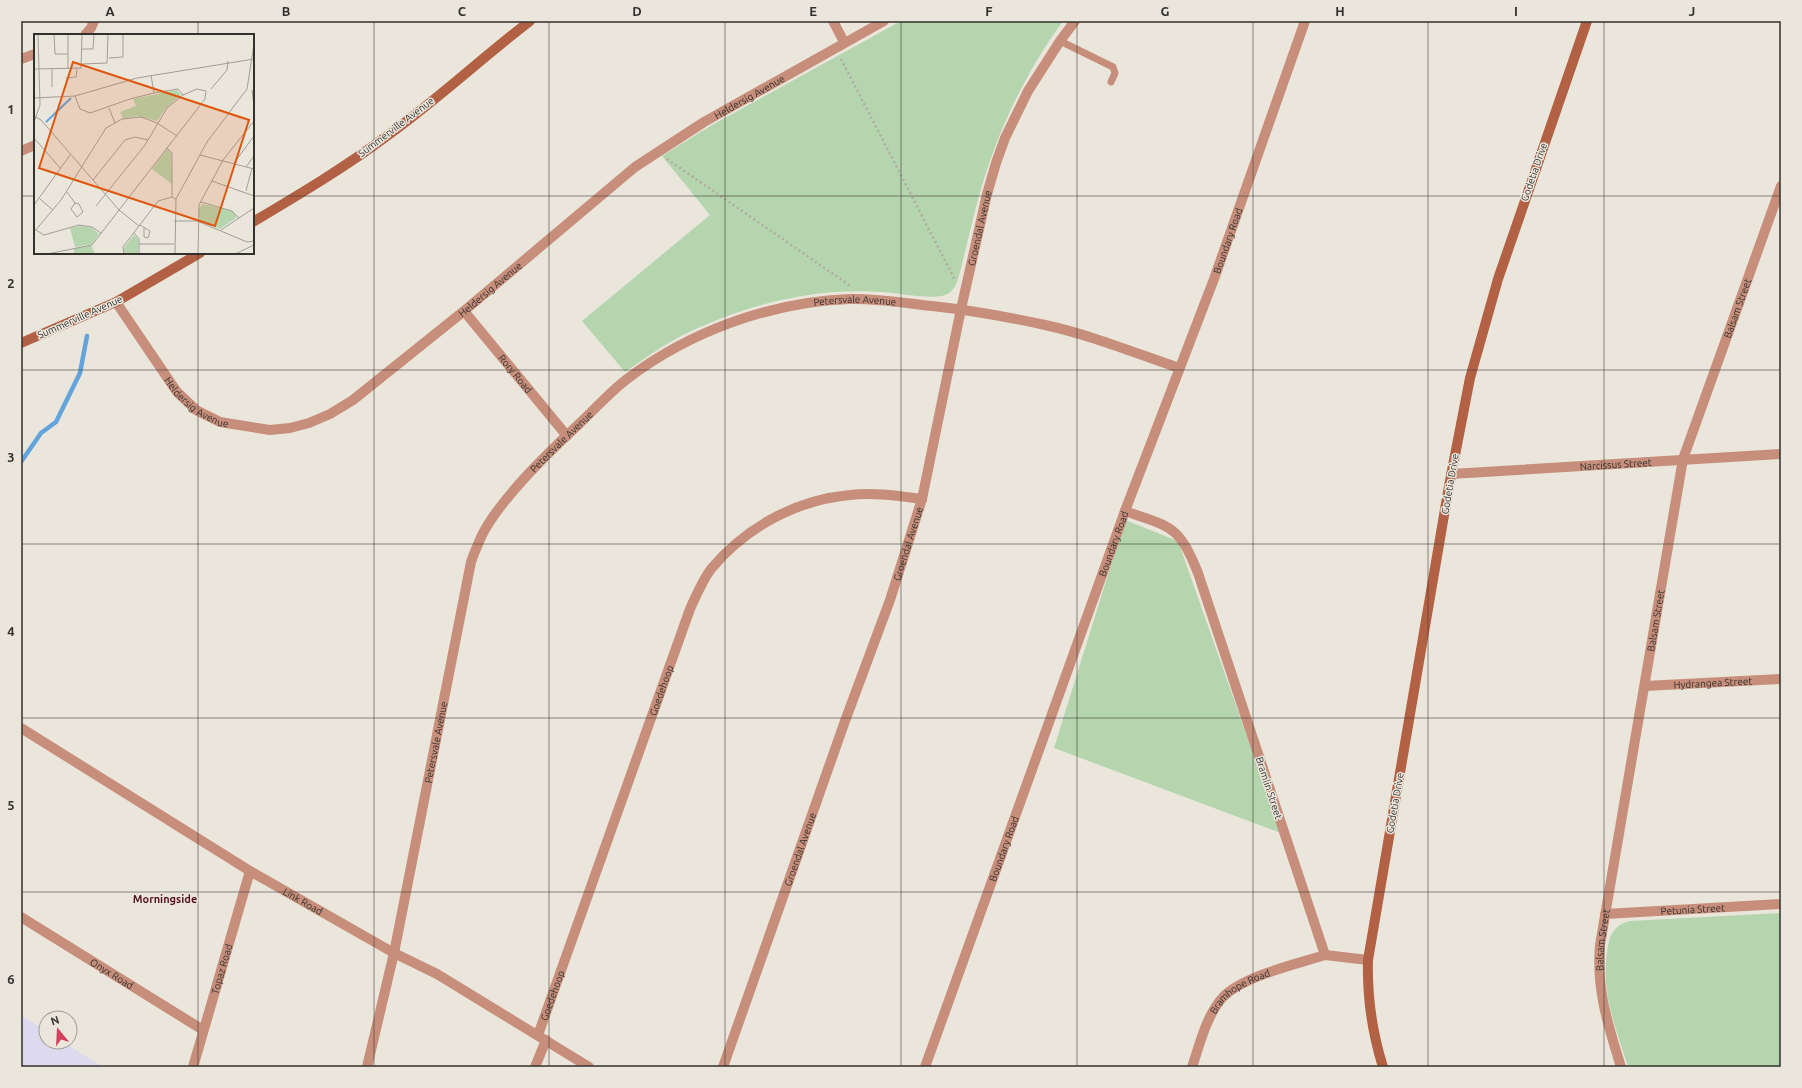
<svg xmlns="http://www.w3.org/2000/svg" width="1802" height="1088" font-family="Ubuntu,sans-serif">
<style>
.education{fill:#ddd9ef}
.green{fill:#b4d5ae}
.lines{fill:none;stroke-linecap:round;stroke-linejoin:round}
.stream{stroke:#64a4dd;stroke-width:4.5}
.path{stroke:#b0aca4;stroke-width:2.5;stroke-dasharray:2 3;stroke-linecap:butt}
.lane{stroke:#c78e7b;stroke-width:7}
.street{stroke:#c78e7b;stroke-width:10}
.secondary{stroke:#b26145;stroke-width:10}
.grid{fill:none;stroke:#33312e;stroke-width:1;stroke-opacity:0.55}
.labels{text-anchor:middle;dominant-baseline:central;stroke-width:3;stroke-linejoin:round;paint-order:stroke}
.street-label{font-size:10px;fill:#33312e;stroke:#ebe6dc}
.neighbourhood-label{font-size:11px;font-weight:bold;fill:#561120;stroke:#ebe6dc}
.inset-river{fill:none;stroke:#64a4dd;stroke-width:2}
.inset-road{fill:none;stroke:#a19e96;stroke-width:1}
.view{fill:#df570e;fill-opacity:0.15;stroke:#df570e;stroke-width:2}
.inset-edge{fill:none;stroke:#33312e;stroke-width:2}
.neatline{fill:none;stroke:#33312e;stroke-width:1.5}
.grid-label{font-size:13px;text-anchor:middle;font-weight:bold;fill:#33312e}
</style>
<rect width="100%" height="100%" fill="#ebe6dc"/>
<polygon class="education" points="21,1015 46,1031 46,1042 63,1042 103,1067 21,1067"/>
<g class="green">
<path d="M901 21H1063C1035 60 1012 102 995 147 979 188 970 233 959 276 956 284 954 292 945 295 934 300 897 293 882 292 867 291 850 291 834 292 782 296 730 312 683 335 663 345 644 359 625 372L582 321 710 215 662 156 712 125Z"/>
<polygon points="1125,520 1178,541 1281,833 1054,748"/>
<path d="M1781 913V1067H1628C1616 1028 1601 994 1607 953 1609 936 1613 925 1630 921Z"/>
</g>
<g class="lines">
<polyline class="stream" points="21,462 41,433 56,422 80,373 87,336"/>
<g class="path">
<polyline points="841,59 955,280"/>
<polyline points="667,159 852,287"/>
</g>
<polyline class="lane" points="1060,41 1113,67 1115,73 1111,82"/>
<g class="street">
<polyline points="833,21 844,42"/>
<polyline points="85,35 91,28 94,21"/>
<polyline points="21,59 35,54"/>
<polyline points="21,151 35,145"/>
<path id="s1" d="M116 302 177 392 196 410 220 422 270 430 290 428 309 423 330 414 353 400 464 311 635 167 704 122 884 21"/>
<path id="s2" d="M464 311 567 436"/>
<path id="s3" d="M1451 474 1781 454"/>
<path d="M1125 511C1142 518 1167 522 1179 537 1188 547 1193 561 1198 573L1325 955 1368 960"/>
<path id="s4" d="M1645 686 1781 679"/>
<path id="s5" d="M21 728 250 871 394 953 437 974 589 1067"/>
<path id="s6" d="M1605 914 1781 904"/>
<path id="s7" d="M21 917 203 1030"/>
<path id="s8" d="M538 1035 690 609C696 596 702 581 711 569 746 527 796 500 850 495 873 492 899 496 922 499"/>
<path id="s9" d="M193 1067 250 871"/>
<path id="s10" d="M367 1067 394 953 471 562C474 553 478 544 482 535 501 498 548 453 579 424 595 409 610 392 627 379 690 331 771 302 849 299 876 298 905 303 932 306 970 310 1008 317 1045 325 1091 335 1135 353 1179 368"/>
<polyline points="535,1067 546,1040"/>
<path id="s11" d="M723 1067 845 721 890 600 922 499 961 309 987 194 996 163 1005 138 1028 91 1060 41 1075 21"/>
<path id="s12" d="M925 1067 1125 511 1214 279 1305 21"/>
<path id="s13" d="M1192 1067C1200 1044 1206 1016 1223 997 1243 976 1297 964 1325 955"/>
<path id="s14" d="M1621 1067C1608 1025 1596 989 1600 945L1683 459 1781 186"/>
</g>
<g class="secondary">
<path d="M253 222C300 194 347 166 391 133 439 98 483 57 530 21"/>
<polyline points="21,343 116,302 200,253"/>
<path d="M1383 1067C1372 1032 1367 998 1368 960L1449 486 1470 378 1498 279 1587 21"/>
</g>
</g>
<path class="grid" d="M198 21V35M374 21V1067M549 21V1067M725 21V1067M901 21V1067M1077 21V1067M1253 21V1067M1428 21V1067M1604 21V1067M21 196H35M253 196H1781M198 253V1067M21 370H1781M21 544H1781M21 718H1781M21 892H1781"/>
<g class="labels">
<g class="street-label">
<text stroke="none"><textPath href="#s1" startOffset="802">Heldersig Avenue</textPath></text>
<text transform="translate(396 127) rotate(-37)">Summerville Avenue</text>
<text transform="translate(1534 172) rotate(-71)">Godetia Drive</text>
<text stroke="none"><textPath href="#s11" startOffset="879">Groendal Avenue</textPath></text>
<text stroke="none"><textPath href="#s12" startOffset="880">Boundary Road</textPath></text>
<text stroke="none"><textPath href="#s1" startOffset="478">Heldersig Avenue</textPath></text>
<text stroke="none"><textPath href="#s10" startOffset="1004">Petersvale Avenue</textPath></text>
<text stroke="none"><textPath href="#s14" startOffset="778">Balsam Street</textPath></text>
<text transform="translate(80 317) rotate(-24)">Summerville Avenue</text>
<text stroke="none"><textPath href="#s2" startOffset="81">Rory Road</textPath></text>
<text stroke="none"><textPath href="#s1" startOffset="131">Heldersig Avenue</textPath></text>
<text stroke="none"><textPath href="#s10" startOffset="668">Petersvale Avenue</textPath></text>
<text stroke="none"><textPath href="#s3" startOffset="165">Narcissus Street</textPath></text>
<text transform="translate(1450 484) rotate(-80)">Godetia Drive</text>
<text stroke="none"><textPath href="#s11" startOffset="555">Groendal Avenue</textPath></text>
<text stroke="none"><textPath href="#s12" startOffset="556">Boundary Road</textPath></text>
<text stroke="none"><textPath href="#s14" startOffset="454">Balsam Street</textPath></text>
<text stroke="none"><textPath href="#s4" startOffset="68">Hydrangea Street</textPath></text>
<text stroke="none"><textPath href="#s8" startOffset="366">Goedehoop</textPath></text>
<text stroke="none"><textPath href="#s10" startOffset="332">Petersvale Avenue</textPath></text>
<text transform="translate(1269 788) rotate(72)">Bramlin Street</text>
<text transform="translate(1395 803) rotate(-80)">Godetia Drive</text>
<text stroke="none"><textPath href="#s12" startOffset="232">Boundary Road</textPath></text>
<text stroke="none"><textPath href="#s11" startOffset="231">Groendal Avenue</textPath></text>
<text stroke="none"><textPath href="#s5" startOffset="331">Link Road</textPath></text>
<text stroke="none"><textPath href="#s6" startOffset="88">Petunia Street</textPath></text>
<text stroke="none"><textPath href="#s14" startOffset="130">Balsam Street</textPath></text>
<text stroke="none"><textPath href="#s9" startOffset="102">Topaz Road</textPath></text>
<text stroke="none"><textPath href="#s7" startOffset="107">Onyx Road</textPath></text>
<text stroke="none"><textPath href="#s13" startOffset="94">Bramhope Road</textPath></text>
<text stroke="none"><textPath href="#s8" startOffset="42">Goedehoop</textPath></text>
</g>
<g class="neighbourhood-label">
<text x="165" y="899">Morningside</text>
</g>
</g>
<g transform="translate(34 34)">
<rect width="220" height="220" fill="#ebe6dc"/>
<path d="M143 56 147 61 132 74 123 87 103 82 89 85 86 78 102 72 99 65ZM133 115 137 118 138 150 118 135ZM168 170 198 177 203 183 186 195 166 186 164 177ZM46 192 58 194 65 200 58 210 41 213 36 194ZM100 201 104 205V220H90V214ZM57 211 61 220H39L41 214Z" fill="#b4d5ae"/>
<path class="inset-river" d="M12 88 37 64"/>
<path class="inset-road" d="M20 0 21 20H34M34 0V35M48 15H59L60 0M75 24 89 23V0M48 30 73 29 74 0M0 35 47 34 48 0M117 41 120 59M32 44 42 43 43 35M18 53V35M177 55 193 36 194 27M218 56 220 72M41 62 46 75 56 79 96 65 120 59 144 55 149 61M0 64 41 62 103 44 220 25M75 74 81 89M0 82 7 86 85 176 105 192M0 88 6 71 4 0M0 104 27 135M133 114 138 119V163L142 165M166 121 220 135M200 129 220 102M212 133 220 122M59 146 91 106 101 103 114 106M178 147 220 162M212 157 218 134M33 158 41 169 37 175 43 183 49 178 45 170 41 169M6 165 19 176M167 168 198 177 205 184M0 171 36 121M140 187H163L213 208 220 207M106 191 116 197 114 204 110 203V194M2 196 10 201 45 191 58 193 67 199M187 196 220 174M0 198 27 166 72 94 88 85 107 83 123 89 143 102M100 199 105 205V220M105 210H140M58 211 171 65 172 57 163 55 149 61 133 74 111 111 62 172M13 220 58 211M90 220 89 213 124 167 138 163M141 220 142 165 173 108 213 55 220 10M164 220 165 171 189 126 220 87M201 220 220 211"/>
<path class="view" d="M39 28 215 86 181 192 5 134Z"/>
<rect width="220" height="220" class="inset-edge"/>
</g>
<rect width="1802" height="1088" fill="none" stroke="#ebe6dc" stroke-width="44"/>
<g transform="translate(58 1030) rotate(342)"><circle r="19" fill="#ebe6dc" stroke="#a19e96"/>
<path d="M0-3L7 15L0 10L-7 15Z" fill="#d1415c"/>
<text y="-6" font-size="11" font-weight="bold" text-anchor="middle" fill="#33312e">N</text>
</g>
<rect x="22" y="22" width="1758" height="1044" class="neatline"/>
<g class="grid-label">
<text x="110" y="16">A</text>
<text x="286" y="16">B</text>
<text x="462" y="16">C</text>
<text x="637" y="16">D</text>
<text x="813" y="16">E</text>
<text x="989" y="16">F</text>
<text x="1165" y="16">G</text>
<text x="1340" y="16">H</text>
<text x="1516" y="16">I</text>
<text x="1692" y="16">J</text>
<text x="11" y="114">1</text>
<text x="11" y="288">2</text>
<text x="11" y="462">3</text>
<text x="11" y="636">4</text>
<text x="11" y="810">5</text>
<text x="11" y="984">6</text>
</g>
</svg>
